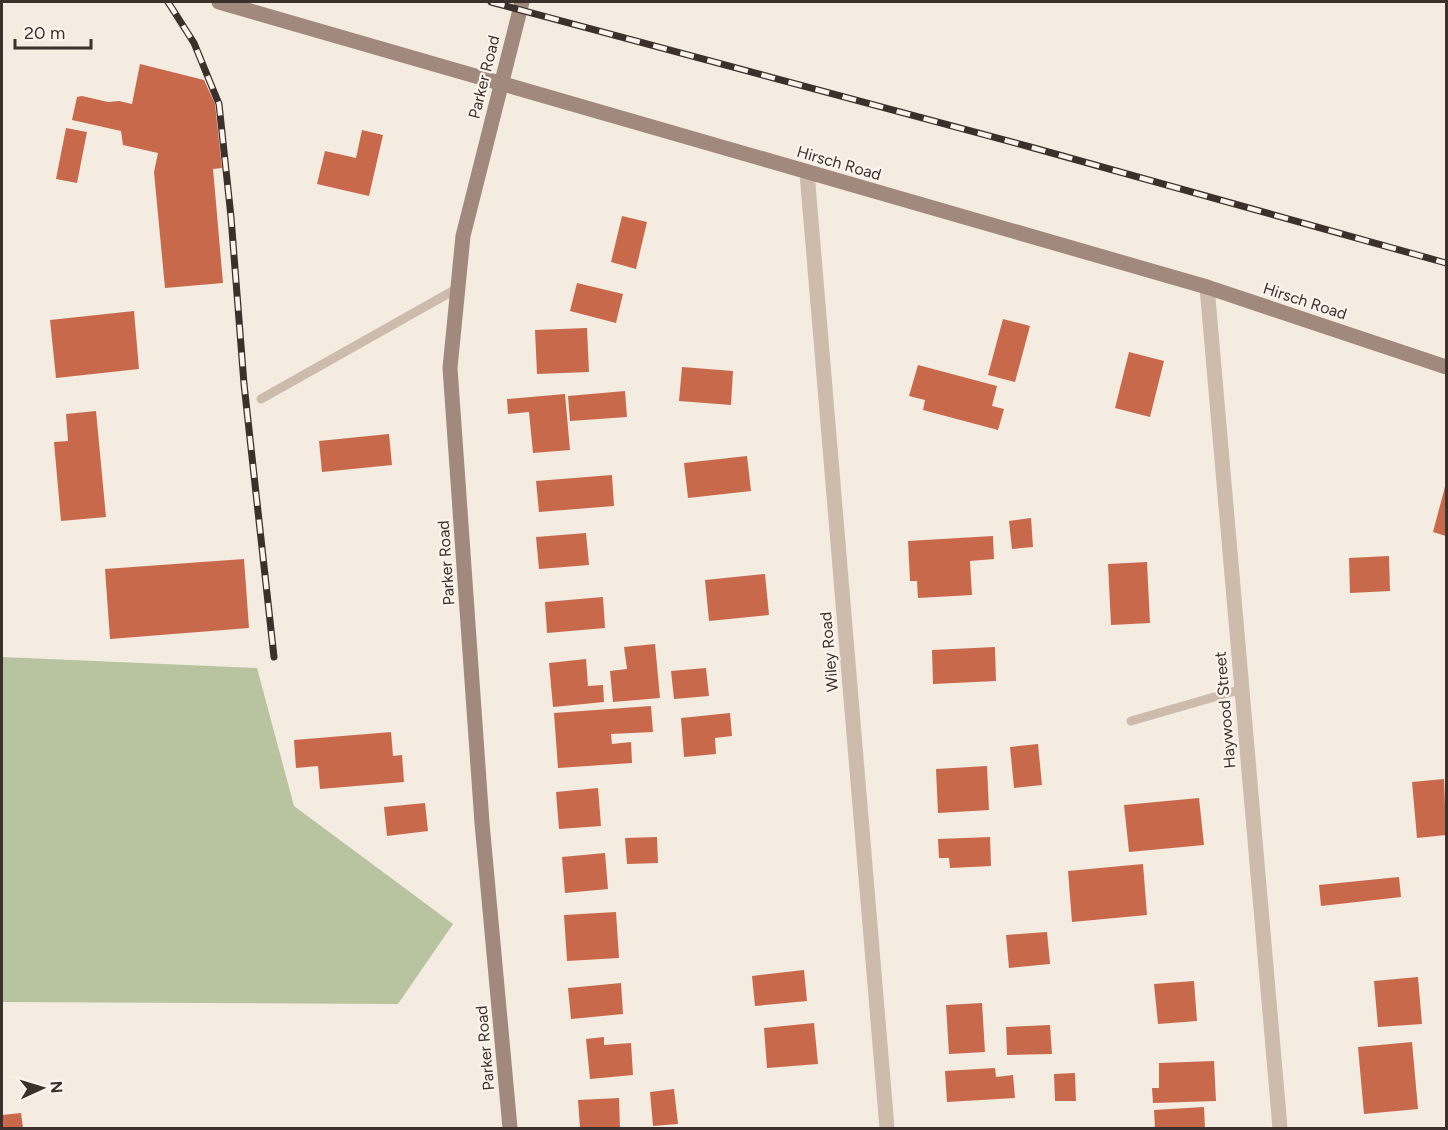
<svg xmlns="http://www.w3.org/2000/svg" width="1448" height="1130" font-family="Figtree,sans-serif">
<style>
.green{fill:#b8c4a0}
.building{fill:#c8694b}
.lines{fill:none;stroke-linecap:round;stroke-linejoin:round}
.service{stroke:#cdbbac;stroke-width:9}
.minor{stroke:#cdbbac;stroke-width:15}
.secondary{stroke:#a18a7d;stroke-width:15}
.rail-casing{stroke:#3b302b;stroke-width:7}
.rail{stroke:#fbf5ee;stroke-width:4.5;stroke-dasharray:14;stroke-linecap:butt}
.labels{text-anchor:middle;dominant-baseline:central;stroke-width:4.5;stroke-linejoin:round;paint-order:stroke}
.street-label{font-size:16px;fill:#3b302b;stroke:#fbf5ee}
</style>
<rect width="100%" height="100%" fill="#f4ebe1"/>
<polygon class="green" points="2,657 257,668 294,806 453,924 398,1004 2,1002"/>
<g class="building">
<polygon points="140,64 204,80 215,104 222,168 213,169 223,283 165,288 154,172 158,153 123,145 121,131 72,120 77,97 82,96 108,102 119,101 132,104"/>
<polygon points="66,128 87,132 77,183 56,179"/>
<polygon points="362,130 383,135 369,196 317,184 325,151 356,158"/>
<polygon points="622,216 647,222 636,269 611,262"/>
<polygon points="577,283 623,294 616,323 570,311"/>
<polygon points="134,311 139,369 56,378 50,320"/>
<polygon points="1003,319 1030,326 1015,382 988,375"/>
<polygon points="587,328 589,372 537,374 535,330"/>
<polygon points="1129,352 1164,361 1150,417 1115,408"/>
<polygon points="918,365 997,386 992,406 1004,409 998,430 923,410 925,400 909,396"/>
<polygon points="682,367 733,371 731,405 679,401"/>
<polygon points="625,391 627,417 570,421 568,396"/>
<polygon points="565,394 570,450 533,453 529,412 508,414 507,399"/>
<polygon points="96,411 106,517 61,521 54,442 68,441 66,414"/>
<polygon points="389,434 392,465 322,472 319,441"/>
<polygon points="747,456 751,491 688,498 684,463"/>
<polygon points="612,475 614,506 539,512 536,481"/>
<polygon points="1446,483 1446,536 1433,532"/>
<polygon points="1031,518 1033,547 1012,549 1009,521"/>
<polygon points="586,533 589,565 539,569 536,537"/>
<polygon points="993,536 994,559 970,561 972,595 918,598 917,581 910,581 908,541"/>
<polygon points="1389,556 1390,591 1350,593 1349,558"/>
<polygon points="244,559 249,628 110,639 105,569"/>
<polygon points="1147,562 1150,623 1111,625 1108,564"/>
<polygon points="765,574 769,615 709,621 705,580"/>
<polygon points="603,597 605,628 547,633 545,602"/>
<polygon points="655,644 660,698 613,702 610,671 627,669 624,647"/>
<polygon points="995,647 996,681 933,684 932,650"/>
<polygon points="586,659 588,686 603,685 604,702 553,707 549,663"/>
<polygon points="706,668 709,696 674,699 671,671"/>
<polygon points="651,706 653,732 611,734 612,744 631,742 632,763 558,768 554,713"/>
<polygon points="730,713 732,736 715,738 716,754 684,757 681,718"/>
<polygon points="391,732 393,756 402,755 404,782 320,789 318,766 296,768 294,740"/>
<polygon points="1038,744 1042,785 1014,788 1010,747"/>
<polygon points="987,766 989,810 938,813 936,769"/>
<polygon points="1444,779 1446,835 1417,838 1412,782"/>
<polygon points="598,788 601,826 559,829 556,792"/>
<polygon points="1199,798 1204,845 1129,852 1124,805"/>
<polygon points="425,803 428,831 387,836 384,807"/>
<polygon points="657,837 658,863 627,864 625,838"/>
<polygon points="990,837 991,866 950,868 949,858 939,858 938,839"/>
<polygon points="605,853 608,889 565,893 562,857"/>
<polygon points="1143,864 1147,915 1072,922 1068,871"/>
<polygon points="1399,877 1401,897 1321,906 1319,885"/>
<polygon points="616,912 619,958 567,961 564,915"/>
<polygon points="1047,932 1050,964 1009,968 1006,935"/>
<polygon points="804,970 807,1001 755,1006 752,976"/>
<polygon points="1418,977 1422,1024 1378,1027 1374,981"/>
<polygon points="1194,981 1197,1021 1158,1024 1154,984"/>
<polygon points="621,983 623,1014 571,1019 568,988"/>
<polygon points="982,1003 985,1052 949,1054 946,1005"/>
<polygon points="814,1023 818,1064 767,1068 764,1028"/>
<polygon points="1050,1025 1052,1054 1007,1055 1006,1027"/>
<polygon points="604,1037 604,1045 631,1043 633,1075 590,1079 586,1039"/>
<polygon points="1412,1042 1418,1109 1364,1114 1358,1047"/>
<polygon points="1214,1061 1216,1101 1153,1103 1152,1088 1159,1088 1159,1063"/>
<polygon points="995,1068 996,1077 1013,1075 1015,1098 947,1102 945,1071"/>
<polygon points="1075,1073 1076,1101 1055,1101 1054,1074"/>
<polygon points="674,1089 678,1124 653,1126 650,1092"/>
<polygon points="619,1098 620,1128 580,1128 578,1100"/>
<polygon points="1204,1107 1205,1128 1155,1128 1154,1110"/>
<polygon points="21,1113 23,1128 2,1128 2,1115"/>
</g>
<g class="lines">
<g class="service">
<polyline points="261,399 458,288"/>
<polyline points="1131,721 1242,689"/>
</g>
<g class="minor">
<polyline points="807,173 887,1128"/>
<polyline points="1207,287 1280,1128"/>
</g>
<g class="secondary">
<polyline points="219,2 1207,287 1446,367"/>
<polyline points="510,1128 482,823 450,368 463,236 522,2"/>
</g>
<g class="rail-casing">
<g id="rail">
<polyline points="168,2 194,43 219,104 231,217 244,384 274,657"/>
<polyline points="491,2 1034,148 1446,263"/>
</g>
</g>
<use href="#rail" class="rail"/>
</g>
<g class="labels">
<g class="street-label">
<text transform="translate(484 77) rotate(-76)">Parker Road</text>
<text transform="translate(839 163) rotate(16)">Hirsch Road</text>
<text transform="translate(1305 301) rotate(18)">Hirsch Road</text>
<text transform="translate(446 563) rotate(-94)">Parker Road</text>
<text transform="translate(829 652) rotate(-95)">Wiley Road</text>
<text transform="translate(1225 710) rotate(-95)">Haywood Street</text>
<text transform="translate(485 1048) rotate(-95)">Parker Road</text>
</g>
</g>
<rect width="1448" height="1130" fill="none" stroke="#3b302b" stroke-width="6"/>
<g transform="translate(42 1088) rotate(86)" stroke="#fbf5ee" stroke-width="4.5" paint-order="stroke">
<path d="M0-4.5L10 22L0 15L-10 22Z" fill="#3b302b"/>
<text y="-9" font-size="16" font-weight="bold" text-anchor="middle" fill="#3b302b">N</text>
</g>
<path d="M15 39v9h76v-9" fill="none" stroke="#3b302b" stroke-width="3"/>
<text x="24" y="39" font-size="18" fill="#3b302b" stroke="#fbf5ee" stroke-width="4.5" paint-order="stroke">20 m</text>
</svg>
